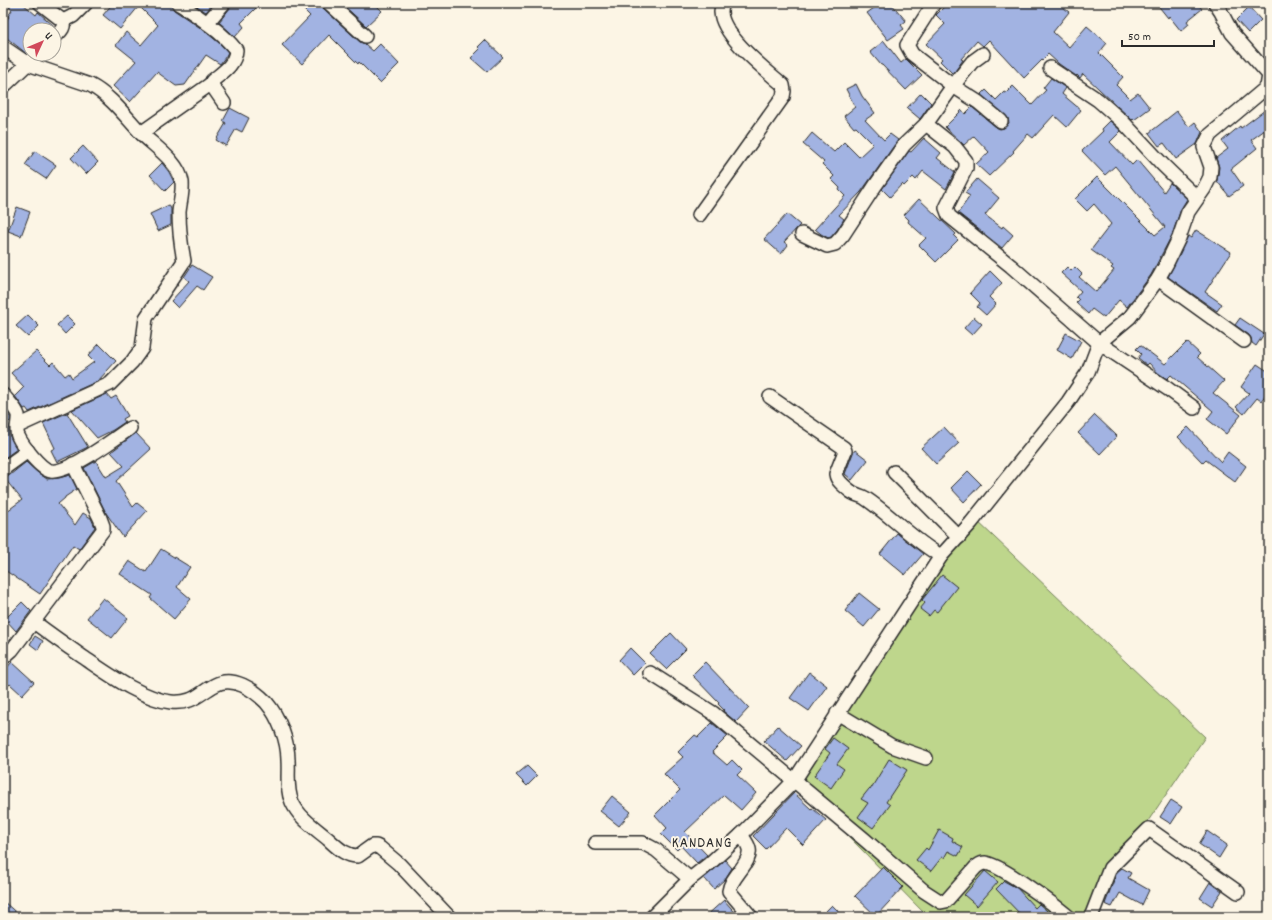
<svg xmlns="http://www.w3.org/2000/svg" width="1272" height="920" font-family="Dekko,sans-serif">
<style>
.green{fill:#bed68c;stroke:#74805c}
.building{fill:#a2b3e2;stroke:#2b2b2b}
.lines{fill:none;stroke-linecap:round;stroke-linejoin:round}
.minor-casing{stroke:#2b2b2b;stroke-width:16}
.minor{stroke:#fcf5e5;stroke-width:13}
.labels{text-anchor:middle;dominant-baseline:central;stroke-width:4;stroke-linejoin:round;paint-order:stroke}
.quarter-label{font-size:15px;letter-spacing:1px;fill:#2b2b2b;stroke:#fcf5e5}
</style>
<rect width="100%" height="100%" fill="#fcf5e5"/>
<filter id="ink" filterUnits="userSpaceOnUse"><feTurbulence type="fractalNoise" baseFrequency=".025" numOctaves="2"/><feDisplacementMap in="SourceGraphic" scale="8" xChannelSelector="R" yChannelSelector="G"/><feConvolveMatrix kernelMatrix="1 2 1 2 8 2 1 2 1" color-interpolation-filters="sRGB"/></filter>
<g filter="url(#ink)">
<polygon class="green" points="975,519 1205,737 1083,917 928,917 794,781"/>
<g class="building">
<polygon points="4,3 22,3 36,15 38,12 54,26 50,30 30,30 30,51 27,54 3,35 3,24 9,17 8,16 12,10"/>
<polygon points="113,3 170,3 174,10 202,29 218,42 228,52 226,56 220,64 206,55 185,85 176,86 157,72 130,102 113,86 136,61 116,45 126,32 141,45 158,25 139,6 120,29 103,15"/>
<polygon points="192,3 214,3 206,12"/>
<polygon points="234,3 261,3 241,23 244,27 235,37 219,22"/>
<polygon points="297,3 321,3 324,9 360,42 365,44 373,51 380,44 399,64 380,83 359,62 358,64 329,35 302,64 282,45 310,16"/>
<polygon points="341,3 374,3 382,11 366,26"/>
<polygon points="881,3 891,3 906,21 901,25 904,29 888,40 867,13"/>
<polygon points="948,3 1058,3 1069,12 1053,32 1069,47 1087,26 1107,43 1099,53 1123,77 1116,85 1130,99 1138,93 1150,108 1134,120 1133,119 1132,120 1083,74 1080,78 1077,75 1076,76 1059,64 1048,54 1024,78 989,40 983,46 977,41 961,59 963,60 953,74 940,61 942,59 926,44 945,24 936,15"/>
<polygon points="1156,3 1197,3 1202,9 1187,21 1189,24 1181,31 1169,16 1168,18"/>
<polygon points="1249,7 1261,20 1248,33 1236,20"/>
<polygon points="485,40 503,57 487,72 471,58 480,49 478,47"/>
<polygon points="884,41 901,63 906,59 922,75 906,90 882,65 881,65 870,52"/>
<polygon points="1051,78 1066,88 1062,94 1081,110 1067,127 1054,115 1033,138 1028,134 1013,151 1014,152 989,176 976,164 989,152 974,136 964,145 945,127 962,110 965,114 972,107 996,127 1000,129 1004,128 1009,123 1008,118 981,95 986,90 996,100 1004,92 1006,93 1013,86 1032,105 1046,90 1043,88"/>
<polygon points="856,84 862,96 875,113 865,120 884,140 890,134 898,140 861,192 839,215 844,219 837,230 831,237 828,238 821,234 815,229 845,196 839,190 840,188 831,179 834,176 822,164 824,162 803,144 812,133 834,152 844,142 859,157 873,144 856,127 854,128 844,116 855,107 846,89"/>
<polygon points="921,93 931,103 920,119 907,108"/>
<polygon points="1269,107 1269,127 1251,140 1257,148 1231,169 1243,186 1229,196 1217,181 1219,167 1216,158 1228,149 1222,141 1240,126 1241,128"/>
<polygon points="230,108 249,118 242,132 236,129 226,146 216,140 226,123 223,121"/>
<polygon points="1177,111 1189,127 1195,122 1202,132 1197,144 1176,159 1164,143 1159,146 1149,133"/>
<polygon points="1110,121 1121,131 1110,142 1132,165 1137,160 1164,192 1170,183 1187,199 1181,209 1172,235 1151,275 1127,307 1119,300 1104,318 1092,309 1088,314 1076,303 1079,300 1076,297 1081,291 1061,273 1067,267 1071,271 1075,267 1082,274 1079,277 1096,292 1114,270 1111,268 1113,266 1091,250 1111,224 1094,204 1087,211 1075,199 1097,177 1155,235 1165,227 1115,166 1105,175 1082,151 1103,131 1102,129"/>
<polygon points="924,138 941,153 937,158 955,172 946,189 923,171 916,180 913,177 904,186 902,184 890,197 882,189 909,151 911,152"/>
<polygon points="83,146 98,162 86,174 71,158"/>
<polygon points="35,151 56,165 46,179 25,165"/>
<polygon points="162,163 169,172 174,182 165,191 150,175"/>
<polygon points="977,179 999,198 985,215 1002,228 1003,226 1013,235 1002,248 958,213 970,196 965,193"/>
<polygon points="919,199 956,234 954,236 958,240 936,262 919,245 926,238 908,222 909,220 904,215"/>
<polygon points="169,205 171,209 171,225 158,231 150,214"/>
<polygon points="17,207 30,212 21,236 8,231"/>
<polygon points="787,214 800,225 784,242 788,245 781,254 764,239"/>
<polygon points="1196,230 1231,252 1205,292 1222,304 1217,311 1168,277 1188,236 1191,238"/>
<polygon points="192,265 212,277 203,290 197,286 178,308 171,301 189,281 184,277"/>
<polygon points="990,271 1002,283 989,297 996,304 986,315 977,307 980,303 970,293"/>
<polygon points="28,315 39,326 28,337 16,326"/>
<polygon points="67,316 75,324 65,334 57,325"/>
<polygon points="974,317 982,324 972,335 964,328"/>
<polygon points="1240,318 1264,334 1256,346 1252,343 1251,338 1249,335 1235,325"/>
<polygon points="1066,333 1081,341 1072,359 1057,350"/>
<polygon points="1187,342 1200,354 1197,357 1224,381 1213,393 1241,415 1226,434 1207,419 1213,411 1171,375 1167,379 1158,373 1149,363 1147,365 1138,358 1141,354 1136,349 1140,345 1165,364"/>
<polygon points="99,344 116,361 98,381 29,412 26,408 24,409 15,396 24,387 11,373 36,351 50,365 53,362 65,376 69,373 72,378 94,362 88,356"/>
<polygon points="1257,364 1269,372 1269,390 1261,401 1257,398 1244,414 1236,407 1249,393 1241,387"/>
<polygon points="107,394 111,399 116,396 128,416 123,419 125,422 113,430 97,438 72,410"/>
<polygon points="3,407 10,417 10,421 8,423 9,426 9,435 17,449 3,459"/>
<polygon points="69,412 67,413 88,447 57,462 51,450 55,448 43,423"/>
<polygon points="1095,415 1117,436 1100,454 1078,433"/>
<polygon points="944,427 959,443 936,464 921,448"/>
<polygon points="1188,427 1221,462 1228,452 1246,466 1235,482 1206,460 1203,463 1178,437"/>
<polygon points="136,433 151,449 116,481 133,507 137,503 147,511 123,537 106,513 84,468 96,461 106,477 124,466 111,452"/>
<polygon points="855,450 868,460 852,480 845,474 853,453"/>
<polygon points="26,462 37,472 47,479 59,478 70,475 77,489 65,497 65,498 58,504 75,525 83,513 91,518 95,527 79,549 73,545 40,594 3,569 3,514 22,500 5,479"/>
<polygon points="968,471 981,484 964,502 951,488"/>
<polygon points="897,533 923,554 905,575 880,554"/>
<polygon points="161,549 190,567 177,587 191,599 174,619 150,598 152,595 120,574 129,561 146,572"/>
<polygon points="942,575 957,587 937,612 934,610 929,616 920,609 925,603 922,600"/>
<polygon points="859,593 879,609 864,627 845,611"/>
<polygon points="103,598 128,618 112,638 87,618"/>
<polygon points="22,602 31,611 16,631 5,619"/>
<polygon points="671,633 686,649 666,669 650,654"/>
<polygon points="35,636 43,641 38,650 30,644"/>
<polygon points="630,648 645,663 633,675 619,660"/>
<polygon points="12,662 34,682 22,695 10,684 3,691 3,672"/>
<polygon points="705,662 749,708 736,722 723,711 724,710 718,704 719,703 692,675"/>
<polygon points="809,672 827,686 809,711 790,698"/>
<polygon points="712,723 728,736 712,752 727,765 732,760 742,770 737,775 756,793 741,810 724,795 685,832 707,855 697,863 681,846 677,850 661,834 667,828 655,815 680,790 664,774 683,757 678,752 695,735 698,737"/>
<polygon points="778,726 801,746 787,761 764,741"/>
<polygon points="833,738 848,749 837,764 844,769 831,788 814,776 830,753 825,749"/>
<polygon points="889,759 907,770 886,802 890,805 873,828 858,817 868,803 861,799 869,789 870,790"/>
<polygon points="527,766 537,776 527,786 516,775"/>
<polygon points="794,793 811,809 812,808 826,820 803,845 786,828 766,849 753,836"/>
<polygon points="612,796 631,812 619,826 600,811"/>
<polygon points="1171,800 1182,807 1171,824 1160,817"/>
<polygon points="939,830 953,838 952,841 963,847 958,856 948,851 944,858 942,857 931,871 916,860 926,848 928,850"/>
<polygon points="1207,831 1227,845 1219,858 1199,844"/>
<polygon points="725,860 732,868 725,879 714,889 704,878"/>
<polygon points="883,867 903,887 876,916 855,896"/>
<polygon points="1122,868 1131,873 1128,878 1149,890 1142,905 1120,893 1112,907 1105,904 1117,872"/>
<polygon points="985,871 998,882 977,906 964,895"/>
<polygon points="1004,881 1017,888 1035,908 1039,904 1054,917 1023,917 996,889"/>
<polygon points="1210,882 1222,891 1212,906 1200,898"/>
<polygon points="724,900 739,917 705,917"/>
<polygon points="3,901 21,917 3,917"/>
<polygon points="832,905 839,912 834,917 820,917"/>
</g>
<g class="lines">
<g class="minor-casing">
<g id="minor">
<path d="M40 3 63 21C65 29 59 32 54 38"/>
<path d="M178 3C199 17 221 31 236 50 235 65 223 72 212 81L213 87 224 103"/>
<polyline points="329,3 365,36"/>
<polyline points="63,21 73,16 86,3"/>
<polyline points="207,23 224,3"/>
<path d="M3 47 28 64 90 85C111 96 125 116 141 133 154 146 179 162 182 182 183 192 180 202 179 212 179 228 181 245 184 261L146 318 142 348 132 362 110 384 18 426"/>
<polyline points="983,54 972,62 953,86 978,102 1001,121"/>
<polyline points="1050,68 1098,100 1123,122 1163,165 1197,198"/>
<polyline points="3,87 38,54"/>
<polyline points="141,133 212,83"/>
<path d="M699 215 783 97 784 91 783 85C766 70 722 36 721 12 721 9 722 6 723 3"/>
<polyline points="802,234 827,246 835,244 843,235 875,186 904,145 926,124"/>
<polyline points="1158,279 1244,341"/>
<path d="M3 395C8 401 16 408 18 415 19 422 15 430 18 436 22 445 41 470 51 471 67 474 116 438 130 428"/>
<path d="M770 397 844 448 845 451 836 474C837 481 844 486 849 490 854 495 860 495 865 498 892 516 913 540 941 556"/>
<polyline points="1194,408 1168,389 1099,343 1130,317 1158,279 1167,263 1179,238 1188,212 1204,189 1210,177 1211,167 1204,147 1210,135 1267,87 1269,75 1232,33 1221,12 1215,3"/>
<polyline points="3,469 28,451"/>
<polyline points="894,472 959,537"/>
<path d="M34 622C50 634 67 646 83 657 107 673 142 699 171 702 193 704 198 694 215 685 233 675 254 690 266 702 279 717 288 741 288 760 289 774 286 789 292 802 299 818 315 828 328 839 337 847 345 856 358 856L372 846H376L380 848 399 864 449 917"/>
<polyline points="3,658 12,650 103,530 103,526 100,518 73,464"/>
<path d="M650 673 713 713 864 839 924 891 941 902 946 901 976 867C979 865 981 863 985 863 1000 864 1056 906 1069 917"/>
<polyline points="837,713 892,746 926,758"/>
<path d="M741 835C744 839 748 844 749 849 752 863 731 876 729 891L751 917"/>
<polyline points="595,843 643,843 656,850 690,879"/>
<polyline points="652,917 690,879 709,864 741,835 794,781 941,556 971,523 1068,402 1088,372 1099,343 1011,266 949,216 946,208 966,168 966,161 955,147 926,124 953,86 912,54 907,45 934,3"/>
<polyline points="1091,917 1110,868 1149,829 1238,892"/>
</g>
</g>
<use href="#minor" class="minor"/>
</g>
</g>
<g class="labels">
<g class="quarter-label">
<text x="702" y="844">KANDANG</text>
</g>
</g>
<rect width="1272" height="920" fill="none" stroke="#fcf5e5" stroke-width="16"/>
<rect x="8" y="8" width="1256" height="904" fill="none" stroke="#2b2b2b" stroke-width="1.5" filter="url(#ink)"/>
<g transform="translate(42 42) rotate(46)"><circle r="19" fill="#fcf5e5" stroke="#a8a49b"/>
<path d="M0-3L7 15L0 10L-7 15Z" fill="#d1495b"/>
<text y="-6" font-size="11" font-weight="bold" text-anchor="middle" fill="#2b2b2b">U</text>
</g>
<path d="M1122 40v6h92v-6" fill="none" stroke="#2b2b2b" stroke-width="2"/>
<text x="1128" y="40" font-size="12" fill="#2b2b2b" stroke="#fcf5e5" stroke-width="3" paint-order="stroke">50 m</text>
</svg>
